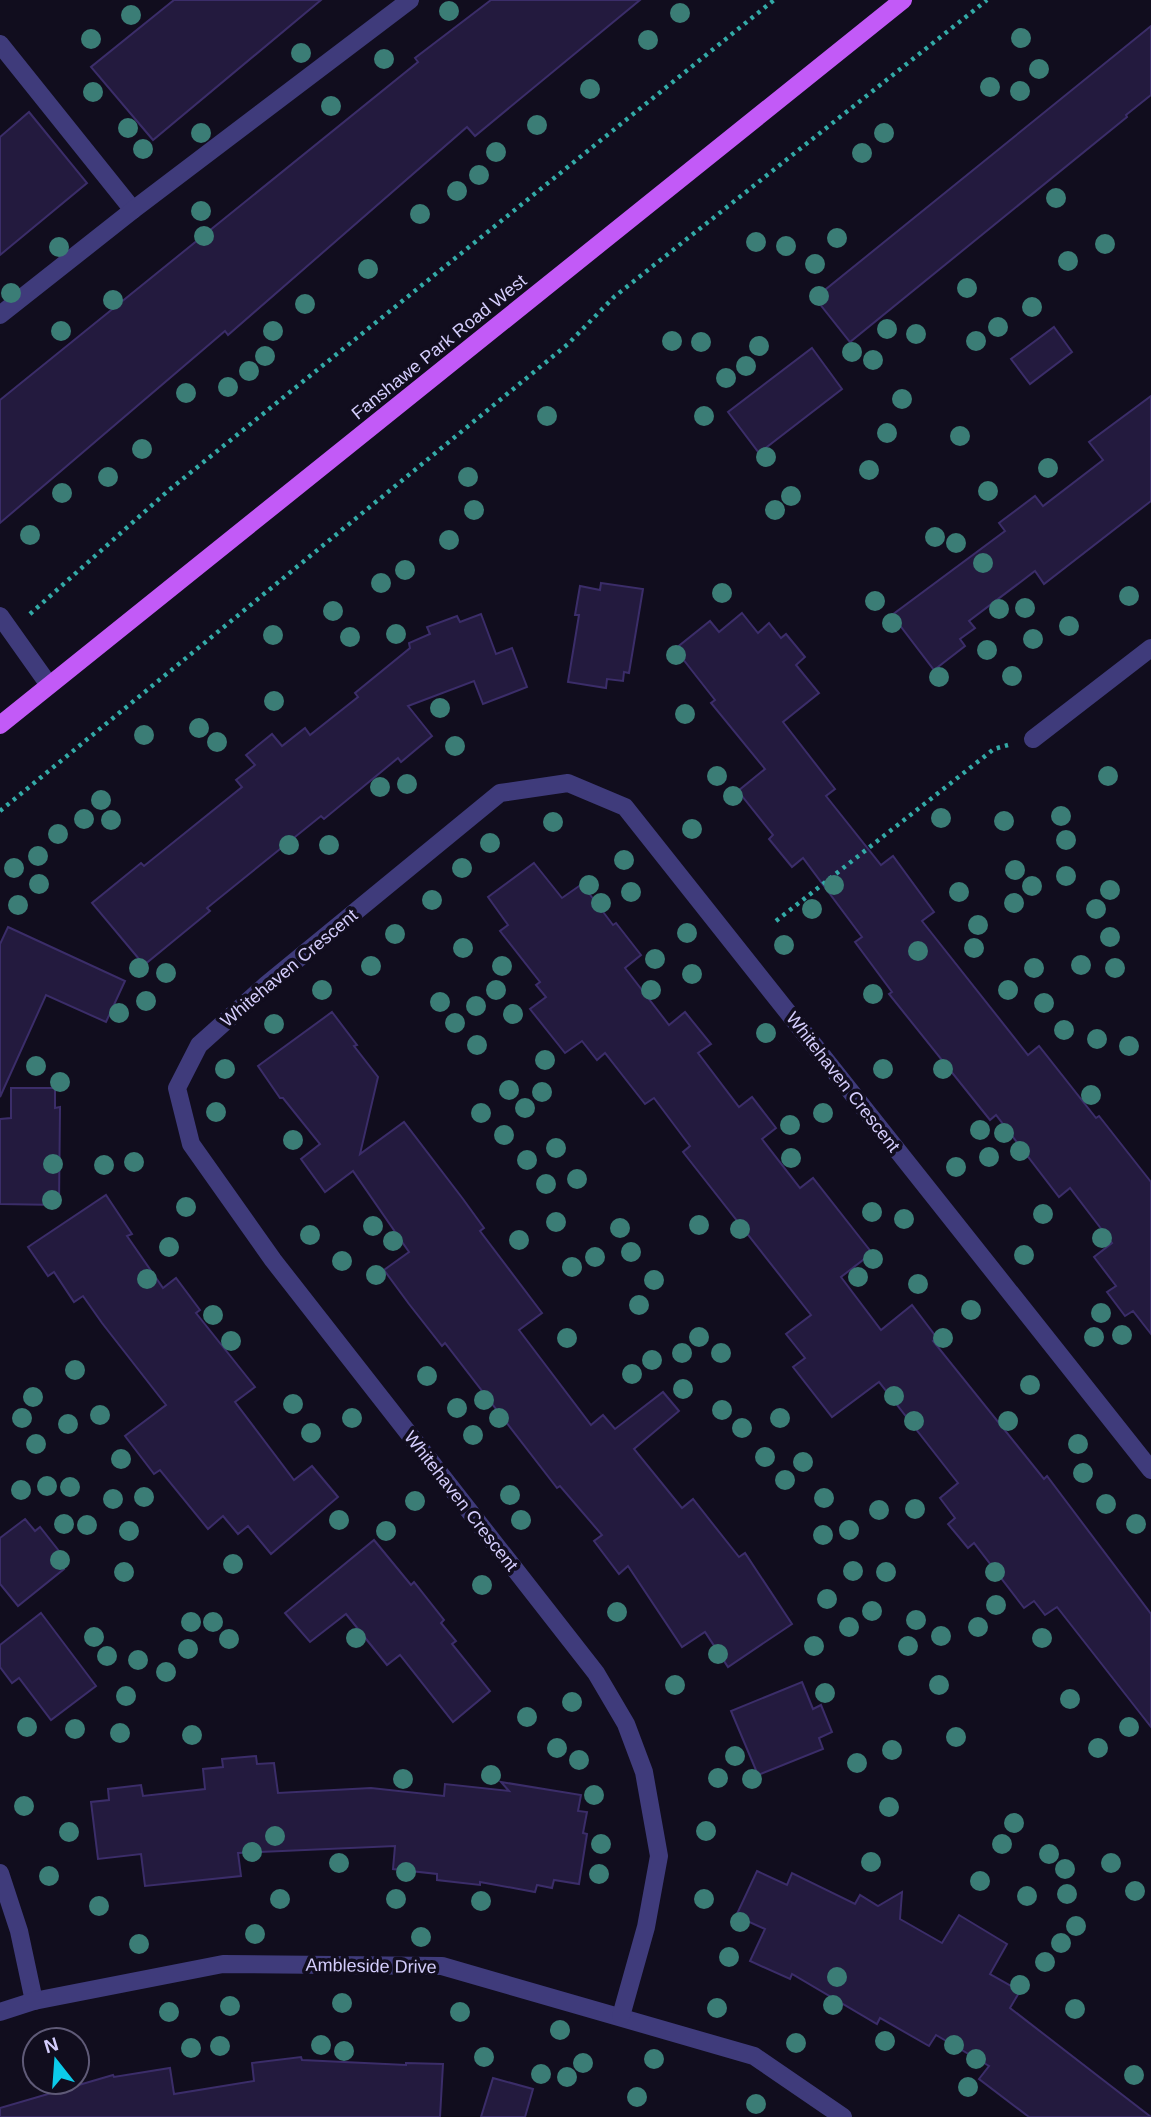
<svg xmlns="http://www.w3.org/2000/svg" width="1151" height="2117" font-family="Arial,sans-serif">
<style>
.building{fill:#231a3e;stroke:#3b2d69;stroke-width:2}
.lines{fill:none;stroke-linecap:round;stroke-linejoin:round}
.path{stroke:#33aaa7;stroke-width:4.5;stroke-dasharray:3.5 5;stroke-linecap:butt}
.minor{stroke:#3f3b7b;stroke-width:18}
.major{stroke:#c25af7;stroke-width:18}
.tree{fill:#3b7d76}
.labels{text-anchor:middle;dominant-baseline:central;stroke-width:7;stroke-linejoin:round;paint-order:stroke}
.street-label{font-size:18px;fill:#d4cdfc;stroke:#110d1e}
</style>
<rect width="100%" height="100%" fill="#110d1e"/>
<g class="building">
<polygon points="174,0 321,0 153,140 91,67"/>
<polygon points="491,0 640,0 475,136 467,127 228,335 225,331 0,523 0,400 418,62 415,58"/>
<polygon points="1151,26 1151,95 1126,115 1127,117 850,342 815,298"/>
<polygon points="29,112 87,183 0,255 0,137"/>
<polygon points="1054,327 1072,352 1030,384 1011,359"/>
<polygon points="812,348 842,389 759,453 728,412"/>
<polygon points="1151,396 1151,501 1044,584 1035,571 969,621 975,628 960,639 965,646 934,670 892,615 1005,531 999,523 1035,496 1043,506 1103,460 1089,442"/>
<polygon points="601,583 643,589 629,673 624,672 623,681 607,679 606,688 568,682 579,615 575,615 580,586 600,590"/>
<polygon points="742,613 758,633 769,623 781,638 786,634 805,657 796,665 819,693 783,722 835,789 826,796 881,865 893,856 934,912 922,921 1028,1055 1039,1046 1096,1118 1099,1116 1151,1182 1151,1334 1133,1311 1125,1316 1107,1292 1116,1286 1094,1257 1112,1243 1070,1188 1059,1197 996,1115 990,1120 889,994 892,992 855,942 862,937 803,858 792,867 769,839 773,835 738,791 765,769 711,703 715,700 675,649 710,621 719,632"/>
<polygon points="481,614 496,654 512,648 527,687 483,704 474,681 408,706 432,736 401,762 398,758 324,819 321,816 207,908 210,911 144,965 92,903 141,863 144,866 242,787 236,780 255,765 246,755 272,734 282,746 305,728 310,735 358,697 355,693 410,648 409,643 430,634 427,627 457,616 460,622"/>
<polygon points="534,863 562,898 582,884 613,925 616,923 641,955 625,968 669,1025 685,1012 711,1044 698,1053 739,1107 752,1097 776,1128 762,1139 800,1188 813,1178 872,1253 841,1277 881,1330 912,1305 937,1338 933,1341 1044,1479 1047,1476 1151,1614 1151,1727 1057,1607 1045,1615 1034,1601 1024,1608 974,1543 968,1548 948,1524 955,1518 940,1498 958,1483 879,1382 832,1417 793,1367 805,1358 786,1334 811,1315 683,1152 690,1146 654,1098 645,1104 605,1053 597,1060 582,1041 565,1053 530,1009 546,997 536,985 540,982 500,931 508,925 488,897"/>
<polygon points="8,927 125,981 106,1022 46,995 0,1097 0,944"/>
<polygon points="332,1012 357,1045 354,1046 378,1077 360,1154 404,1122 463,1199 484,1228 480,1231 542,1313 519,1330 591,1425 603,1415 615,1429 663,1392 679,1411 634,1449 682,1508 693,1499 739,1557 745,1553 792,1624 728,1667 705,1632 682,1647 628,1566 619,1574 594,1541 602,1535 560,1486 557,1488 445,1343 442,1346 409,1304 384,1270 409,1252 353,1171 325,1192 301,1159 320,1144 283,1098 280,1098 258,1066"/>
<polygon points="11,1088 55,1088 55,1108 60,1107 59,1205 0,1204 0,1119 11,1118"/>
<polygon points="106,1195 132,1234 127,1236 163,1288 176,1278 200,1310 196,1313 255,1387 235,1402 294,1480 312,1466 338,1497 271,1554 248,1526 238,1534 223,1516 208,1529 160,1470 154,1474 125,1436 166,1405 102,1323 83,1296 74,1302 54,1272 48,1276 28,1247"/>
<polygon points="25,1519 35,1531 40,1527 59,1551 53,1556 64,1569 18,1606 0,1584 0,1538"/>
<polygon points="374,1540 411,1585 414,1582 444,1620 441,1623 456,1641 452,1644 490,1691 453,1722 400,1655 387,1665 346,1614 310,1642 285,1613"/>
<polygon points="41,1613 96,1686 51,1720 19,1678 12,1683 0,1667 0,1645"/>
<polygon points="802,1682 813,1709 821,1705 832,1732 819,1738 823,1749 758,1775 731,1711"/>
<polygon points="256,1756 257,1764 274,1763 278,1793 371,1788 444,1796 445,1784 509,1791 501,1782 581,1795 578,1811 587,1812 583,1833 587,1834 579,1884 554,1880 552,1888 537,1885 535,1892 480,1882 480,1885 437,1880 437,1874 393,1869 395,1846 238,1853 241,1876 145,1886 141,1854 98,1859 91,1802 109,1800 108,1789 141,1785 143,1796 205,1789 203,1769 223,1767 222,1759"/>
<polygon points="757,1871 787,1885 792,1873 855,1904 860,1895 878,1906 902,1892 900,1919 942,1943 959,1915 1007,1944 990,1974 1020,1991 1010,2008 1151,2117 1029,2117 979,2079 989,2066 936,2035 929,2046 880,2018 877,2024 792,1974 790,1979 750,1961 765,1929 736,1916"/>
<polygon points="301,2057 302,2060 406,2065 406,2063 443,2064 440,2117 0,2117 0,2108 113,2075 114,2077 170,2068 174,2094 254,2081 252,2063"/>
<polygon points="493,2078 533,2089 525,2117 481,2117"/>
</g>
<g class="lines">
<g class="path">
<polyline points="30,614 169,490 774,0"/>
<polyline points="0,811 568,344 614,297 987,0"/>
<polyline points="776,921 994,749 1008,745"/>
</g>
<g class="minor">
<polyline points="0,44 133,210"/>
<polyline points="0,315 133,210 410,0"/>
<polyline points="0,616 49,685"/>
<polyline points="1033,739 1151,648"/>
<polyline points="0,1873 19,1931 34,2001"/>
<polyline points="0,2012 34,2001 223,1964 442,1966 754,2056 843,2117"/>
<polyline points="621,2016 646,1927 659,1856 644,1772 626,1724 596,1673 273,1260 191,1144 177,1088 199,1045 266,985 500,793 568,783 625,807 1151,1470"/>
</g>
<polyline class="major" points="0,725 903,0"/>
</g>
<g class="tree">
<circle cx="449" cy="11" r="10"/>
<circle cx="680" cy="13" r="10"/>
<circle cx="131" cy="15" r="10"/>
<circle cx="1021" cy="38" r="10"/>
<circle cx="91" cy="39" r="10"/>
<circle cx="648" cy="40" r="10"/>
<circle cx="301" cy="53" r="10"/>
<circle cx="384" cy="59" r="10"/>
<circle cx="1039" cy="69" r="10"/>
<circle cx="990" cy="87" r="10"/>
<circle cx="590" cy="89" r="10"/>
<circle cx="1020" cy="91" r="10"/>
<circle cx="93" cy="92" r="10"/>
<circle cx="331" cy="106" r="10"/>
<circle cx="537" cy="125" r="10"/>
<circle cx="128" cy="128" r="10"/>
<circle cx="201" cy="133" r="10"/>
<circle cx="884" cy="133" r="10"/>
<circle cx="143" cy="149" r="10"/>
<circle cx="496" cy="152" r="10"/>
<circle cx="862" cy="153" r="10"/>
<circle cx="479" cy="175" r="10"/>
<circle cx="457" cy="191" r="10"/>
<circle cx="1056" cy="198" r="10"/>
<circle cx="201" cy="211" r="10"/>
<circle cx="420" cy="214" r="10"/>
<circle cx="204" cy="236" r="10"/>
<circle cx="837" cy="238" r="10"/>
<circle cx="756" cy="242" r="10"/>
<circle cx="1105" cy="244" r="10"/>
<circle cx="786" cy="246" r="10"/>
<circle cx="59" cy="247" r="10"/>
<circle cx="1068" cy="261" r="10"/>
<circle cx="815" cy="264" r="10"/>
<circle cx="368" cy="269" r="10"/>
<circle cx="967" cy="288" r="10"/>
<circle cx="11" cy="293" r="10"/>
<circle cx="819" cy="296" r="10"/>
<circle cx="113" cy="300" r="10"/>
<circle cx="305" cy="304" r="10"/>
<circle cx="1032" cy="307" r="10"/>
<circle cx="998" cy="327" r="10"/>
<circle cx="887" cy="329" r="10"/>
<circle cx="61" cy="331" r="10"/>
<circle cx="273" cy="331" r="10"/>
<circle cx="916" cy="334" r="10"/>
<circle cx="672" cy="341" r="10"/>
<circle cx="976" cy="341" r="10"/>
<circle cx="701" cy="342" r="10"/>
<circle cx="759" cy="346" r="10"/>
<circle cx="852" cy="352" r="10"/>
<circle cx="265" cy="356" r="10"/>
<circle cx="873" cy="360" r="10"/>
<circle cx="746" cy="366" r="10"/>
<circle cx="249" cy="371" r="10"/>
<circle cx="726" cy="378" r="10"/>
<circle cx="228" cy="387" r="10"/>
<circle cx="186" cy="393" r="10"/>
<circle cx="902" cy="399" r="10"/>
<circle cx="547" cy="416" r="10"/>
<circle cx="704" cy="416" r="10"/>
<circle cx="887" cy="433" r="10"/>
<circle cx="960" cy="436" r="10"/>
<circle cx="142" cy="449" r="10"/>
<circle cx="766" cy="457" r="10"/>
<circle cx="1048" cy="468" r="10"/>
<circle cx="869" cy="470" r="10"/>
<circle cx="108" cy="477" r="10"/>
<circle cx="468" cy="477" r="10"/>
<circle cx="988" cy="491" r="10"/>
<circle cx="62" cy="493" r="10"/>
<circle cx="791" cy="496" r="10"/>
<circle cx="474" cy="510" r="10"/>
<circle cx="775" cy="510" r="10"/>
<circle cx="30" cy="535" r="10"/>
<circle cx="935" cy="537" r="10"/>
<circle cx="449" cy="540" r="10"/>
<circle cx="956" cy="543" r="10"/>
<circle cx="983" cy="563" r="10"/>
<circle cx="405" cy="570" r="10"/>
<circle cx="381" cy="583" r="10"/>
<circle cx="722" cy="593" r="10"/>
<circle cx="1129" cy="596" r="10"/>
<circle cx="875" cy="601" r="10"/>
<circle cx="1025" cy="608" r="10"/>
<circle cx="999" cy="609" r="10"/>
<circle cx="333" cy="611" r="10"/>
<circle cx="892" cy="623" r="10"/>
<circle cx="1069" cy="626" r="10"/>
<circle cx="396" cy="634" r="10"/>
<circle cx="273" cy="635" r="10"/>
<circle cx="350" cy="637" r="10"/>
<circle cx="1033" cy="639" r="10"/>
<circle cx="987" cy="650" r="10"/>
<circle cx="676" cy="655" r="10"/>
<circle cx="1012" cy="676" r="10"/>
<circle cx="939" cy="677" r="10"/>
<circle cx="274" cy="701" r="10"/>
<circle cx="440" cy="708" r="10"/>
<circle cx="685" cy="714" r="10"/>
<circle cx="199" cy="728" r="10"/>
<circle cx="144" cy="735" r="10"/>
<circle cx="217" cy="742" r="10"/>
<circle cx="455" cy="746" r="10"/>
<circle cx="717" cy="776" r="10"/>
<circle cx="1108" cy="776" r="10"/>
<circle cx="407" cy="784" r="10"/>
<circle cx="380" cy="787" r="10"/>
<circle cx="733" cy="796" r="10"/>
<circle cx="101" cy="800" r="10"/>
<circle cx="1061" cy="816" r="10"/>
<circle cx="941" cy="818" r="10"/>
<circle cx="84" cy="819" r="10"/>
<circle cx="111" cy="820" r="10"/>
<circle cx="1004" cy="821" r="10"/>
<circle cx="553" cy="822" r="10"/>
<circle cx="692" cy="829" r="10"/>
<circle cx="58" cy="834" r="10"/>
<circle cx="1066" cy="840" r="10"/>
<circle cx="490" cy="843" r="10"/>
<circle cx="289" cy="845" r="10"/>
<circle cx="329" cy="845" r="10"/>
<circle cx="38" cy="856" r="10"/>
<circle cx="624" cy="860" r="10"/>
<circle cx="14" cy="868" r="10"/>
<circle cx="462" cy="868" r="10"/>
<circle cx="1015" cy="870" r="10"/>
<circle cx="1066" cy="876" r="10"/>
<circle cx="39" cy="884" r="10"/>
<circle cx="589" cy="885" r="10"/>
<circle cx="834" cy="885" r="10"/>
<circle cx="1032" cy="886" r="10"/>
<circle cx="1110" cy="890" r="10"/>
<circle cx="631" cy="892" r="10"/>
<circle cx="959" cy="892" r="10"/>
<circle cx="432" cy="900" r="10"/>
<circle cx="601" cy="903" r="10"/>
<circle cx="1014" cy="903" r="10"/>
<circle cx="18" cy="905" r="10"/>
<circle cx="812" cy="909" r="10"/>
<circle cx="1096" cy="909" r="10"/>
<circle cx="978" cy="925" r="10"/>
<circle cx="687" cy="933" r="10"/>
<circle cx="395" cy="934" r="10"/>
<circle cx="1110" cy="937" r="10"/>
<circle cx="784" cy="945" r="10"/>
<circle cx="463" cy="948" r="10"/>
<circle cx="974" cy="948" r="10"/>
<circle cx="918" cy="951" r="10"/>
<circle cx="655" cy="959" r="10"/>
<circle cx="1081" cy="965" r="10"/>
<circle cx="371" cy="966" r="10"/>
<circle cx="502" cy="966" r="10"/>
<circle cx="139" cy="968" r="10"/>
<circle cx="1034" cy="968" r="10"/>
<circle cx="1115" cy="968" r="10"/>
<circle cx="166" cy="973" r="10"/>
<circle cx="692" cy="974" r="10"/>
<circle cx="322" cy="990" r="10"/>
<circle cx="496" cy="990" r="10"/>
<circle cx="651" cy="990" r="10"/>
<circle cx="1008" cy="990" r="10"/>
<circle cx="873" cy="994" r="10"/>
<circle cx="146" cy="1001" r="10"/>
<circle cx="440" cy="1002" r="10"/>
<circle cx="1044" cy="1003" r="10"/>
<circle cx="476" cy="1006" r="10"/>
<circle cx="119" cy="1013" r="10"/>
<circle cx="513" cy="1014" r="10"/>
<circle cx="455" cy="1023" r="10"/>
<circle cx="274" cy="1024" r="10"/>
<circle cx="1064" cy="1030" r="10"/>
<circle cx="766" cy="1033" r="10"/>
<circle cx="1097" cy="1039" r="10"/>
<circle cx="477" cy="1045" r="10"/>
<circle cx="1129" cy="1046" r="10"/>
<circle cx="545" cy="1060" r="10"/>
<circle cx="36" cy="1066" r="10"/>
<circle cx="225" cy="1069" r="10"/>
<circle cx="883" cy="1069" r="10"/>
<circle cx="943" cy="1069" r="10"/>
<circle cx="60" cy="1082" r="10"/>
<circle cx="509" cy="1090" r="10"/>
<circle cx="542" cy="1092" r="10"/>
<circle cx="1091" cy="1095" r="10"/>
<circle cx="525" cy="1108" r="10"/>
<circle cx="216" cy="1112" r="10"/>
<circle cx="481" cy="1113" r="10"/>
<circle cx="823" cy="1113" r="10"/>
<circle cx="790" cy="1125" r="10"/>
<circle cx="980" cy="1130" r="10"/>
<circle cx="1004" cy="1133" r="10"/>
<circle cx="504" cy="1135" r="10"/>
<circle cx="293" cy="1140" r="10"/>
<circle cx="556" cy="1148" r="10"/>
<circle cx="1020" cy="1151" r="10"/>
<circle cx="989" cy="1157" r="10"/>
<circle cx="791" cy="1158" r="10"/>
<circle cx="527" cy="1160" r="10"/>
<circle cx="134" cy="1162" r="10"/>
<circle cx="53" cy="1164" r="10"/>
<circle cx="104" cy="1165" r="10"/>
<circle cx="956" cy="1167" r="10"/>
<circle cx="577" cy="1179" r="10"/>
<circle cx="546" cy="1184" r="10"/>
<circle cx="52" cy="1200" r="10"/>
<circle cx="186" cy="1207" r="10"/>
<circle cx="872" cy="1212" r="10"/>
<circle cx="1043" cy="1214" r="10"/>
<circle cx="904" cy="1219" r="10"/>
<circle cx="556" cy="1222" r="10"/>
<circle cx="699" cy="1225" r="10"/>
<circle cx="373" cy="1226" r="10"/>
<circle cx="620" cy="1228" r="10"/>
<circle cx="740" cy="1229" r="10"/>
<circle cx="310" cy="1235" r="10"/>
<circle cx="1102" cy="1238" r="10"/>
<circle cx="519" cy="1240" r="10"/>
<circle cx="393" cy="1241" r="10"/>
<circle cx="169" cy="1247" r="10"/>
<circle cx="631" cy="1252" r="10"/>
<circle cx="1024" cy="1255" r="10"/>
<circle cx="595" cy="1257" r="10"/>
<circle cx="873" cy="1259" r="10"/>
<circle cx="342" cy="1261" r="10"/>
<circle cx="572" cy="1267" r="10"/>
<circle cx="376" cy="1275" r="10"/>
<circle cx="858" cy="1277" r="10"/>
<circle cx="147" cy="1279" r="10"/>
<circle cx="654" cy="1280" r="10"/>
<circle cx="918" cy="1284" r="10"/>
<circle cx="639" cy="1305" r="10"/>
<circle cx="971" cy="1310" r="10"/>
<circle cx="1101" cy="1313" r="10"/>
<circle cx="213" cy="1315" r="10"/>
<circle cx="1122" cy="1335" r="10"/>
<circle cx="699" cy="1337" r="10"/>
<circle cx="1094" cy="1337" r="10"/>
<circle cx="567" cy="1338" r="10"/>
<circle cx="943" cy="1338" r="10"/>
<circle cx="231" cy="1341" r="10"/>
<circle cx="682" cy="1353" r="10"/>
<circle cx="721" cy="1353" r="10"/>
<circle cx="652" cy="1360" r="10"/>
<circle cx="75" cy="1370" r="10"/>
<circle cx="632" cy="1374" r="10"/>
<circle cx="427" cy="1376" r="10"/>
<circle cx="1030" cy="1385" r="10"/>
<circle cx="683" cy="1389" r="10"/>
<circle cx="894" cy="1396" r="10"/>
<circle cx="33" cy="1397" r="10"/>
<circle cx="484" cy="1400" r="10"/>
<circle cx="293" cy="1404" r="10"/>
<circle cx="457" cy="1408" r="10"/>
<circle cx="722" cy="1410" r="10"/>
<circle cx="100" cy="1415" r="10"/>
<circle cx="22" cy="1418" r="10"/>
<circle cx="352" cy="1418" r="10"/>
<circle cx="499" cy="1418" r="10"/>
<circle cx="780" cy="1418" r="10"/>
<circle cx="914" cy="1421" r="10"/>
<circle cx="1008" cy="1421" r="10"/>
<circle cx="68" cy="1424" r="10"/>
<circle cx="742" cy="1428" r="10"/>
<circle cx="311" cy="1433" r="10"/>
<circle cx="473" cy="1435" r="10"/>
<circle cx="36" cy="1444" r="10"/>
<circle cx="1078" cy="1444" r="10"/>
<circle cx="765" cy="1457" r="10"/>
<circle cx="121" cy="1459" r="10"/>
<circle cx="803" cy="1462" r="10"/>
<circle cx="1083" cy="1473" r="10"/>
<circle cx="785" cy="1480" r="10"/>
<circle cx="47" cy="1486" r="10"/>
<circle cx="70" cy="1487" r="10"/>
<circle cx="21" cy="1490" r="10"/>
<circle cx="510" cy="1495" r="10"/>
<circle cx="144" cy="1497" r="10"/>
<circle cx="824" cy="1498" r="10"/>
<circle cx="113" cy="1499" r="10"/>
<circle cx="415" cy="1501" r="10"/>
<circle cx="1106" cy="1504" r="10"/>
<circle cx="915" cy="1509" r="10"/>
<circle cx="879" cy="1510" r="10"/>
<circle cx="339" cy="1520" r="10"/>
<circle cx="521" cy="1520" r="10"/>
<circle cx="64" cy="1524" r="10"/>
<circle cx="1136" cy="1524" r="10"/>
<circle cx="87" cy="1525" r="10"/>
<circle cx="849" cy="1530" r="10"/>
<circle cx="129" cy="1531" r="10"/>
<circle cx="386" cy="1531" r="10"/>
<circle cx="823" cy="1535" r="10"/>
<circle cx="60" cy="1560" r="10"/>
<circle cx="233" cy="1564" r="10"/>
<circle cx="853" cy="1571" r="10"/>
<circle cx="124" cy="1572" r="10"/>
<circle cx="886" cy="1572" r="10"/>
<circle cx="995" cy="1572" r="10"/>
<circle cx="482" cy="1585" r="10"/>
<circle cx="827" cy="1599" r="10"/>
<circle cx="996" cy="1605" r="10"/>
<circle cx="872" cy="1611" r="10"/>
<circle cx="617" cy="1612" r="10"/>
<circle cx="916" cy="1620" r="10"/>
<circle cx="191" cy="1622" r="10"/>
<circle cx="213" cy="1622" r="10"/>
<circle cx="849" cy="1627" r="10"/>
<circle cx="978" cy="1627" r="10"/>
<circle cx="941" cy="1636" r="10"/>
<circle cx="94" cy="1637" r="10"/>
<circle cx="356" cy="1638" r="10"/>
<circle cx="1042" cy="1638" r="10"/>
<circle cx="229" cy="1639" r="10"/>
<circle cx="814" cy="1646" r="10"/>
<circle cx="908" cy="1646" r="10"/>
<circle cx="188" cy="1649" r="10"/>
<circle cx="718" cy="1654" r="10"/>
<circle cx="107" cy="1656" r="10"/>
<circle cx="138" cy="1660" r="10"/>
<circle cx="166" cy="1672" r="10"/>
<circle cx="675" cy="1685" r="10"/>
<circle cx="939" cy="1685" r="10"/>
<circle cx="825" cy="1693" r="10"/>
<circle cx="126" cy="1696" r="10"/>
<circle cx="1070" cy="1699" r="10"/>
<circle cx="572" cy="1702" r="10"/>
<circle cx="527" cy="1717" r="10"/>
<circle cx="27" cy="1727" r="10"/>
<circle cx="1129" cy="1727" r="10"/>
<circle cx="75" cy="1729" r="10"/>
<circle cx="120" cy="1733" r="10"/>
<circle cx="192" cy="1735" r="10"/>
<circle cx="956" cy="1737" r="10"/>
<circle cx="557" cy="1748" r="10"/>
<circle cx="1098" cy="1748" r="10"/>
<circle cx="892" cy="1750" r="10"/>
<circle cx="735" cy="1756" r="10"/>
<circle cx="579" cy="1760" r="10"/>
<circle cx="857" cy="1763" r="10"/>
<circle cx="491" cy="1775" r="10"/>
<circle cx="718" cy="1778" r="10"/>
<circle cx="403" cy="1779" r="10"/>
<circle cx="752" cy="1779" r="10"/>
<circle cx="594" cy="1795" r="10"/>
<circle cx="24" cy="1806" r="10"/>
<circle cx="889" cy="1807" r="10"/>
<circle cx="1014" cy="1823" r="10"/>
<circle cx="706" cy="1831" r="10"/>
<circle cx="69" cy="1832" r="10"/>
<circle cx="275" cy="1836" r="10"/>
<circle cx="601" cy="1844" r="10"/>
<circle cx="1002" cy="1844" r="10"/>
<circle cx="252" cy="1852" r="10"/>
<circle cx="1049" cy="1854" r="10"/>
<circle cx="871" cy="1862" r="10"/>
<circle cx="339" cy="1863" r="10"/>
<circle cx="1111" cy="1863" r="10"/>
<circle cx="1065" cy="1869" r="10"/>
<circle cx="406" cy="1872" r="10"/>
<circle cx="599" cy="1874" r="10"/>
<circle cx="49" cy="1876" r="10"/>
<circle cx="980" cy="1881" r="10"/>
<circle cx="1135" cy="1891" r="10"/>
<circle cx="1067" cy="1894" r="10"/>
<circle cx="1027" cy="1896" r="10"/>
<circle cx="280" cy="1899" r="10"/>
<circle cx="396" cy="1899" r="10"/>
<circle cx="704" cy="1899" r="10"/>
<circle cx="481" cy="1901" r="10"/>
<circle cx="99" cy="1906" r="10"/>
<circle cx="740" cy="1922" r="10"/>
<circle cx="1076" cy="1926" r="10"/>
<circle cx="255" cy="1934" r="10"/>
<circle cx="421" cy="1937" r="10"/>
<circle cx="1061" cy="1943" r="10"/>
<circle cx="139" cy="1944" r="10"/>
<circle cx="729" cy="1957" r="10"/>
<circle cx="1045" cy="1962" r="10"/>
<circle cx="837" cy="1977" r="10"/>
<circle cx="1020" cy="1985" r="10"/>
<circle cx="342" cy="2003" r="10"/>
<circle cx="833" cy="2005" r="10"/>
<circle cx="230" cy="2006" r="10"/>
<circle cx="717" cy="2008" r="10"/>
<circle cx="1075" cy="2009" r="10"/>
<circle cx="169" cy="2012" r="10"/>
<circle cx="460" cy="2012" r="10"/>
<circle cx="560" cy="2030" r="10"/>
<circle cx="885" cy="2041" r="10"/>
<circle cx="796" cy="2043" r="10"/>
<circle cx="321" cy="2045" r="10"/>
<circle cx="954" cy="2045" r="10"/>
<circle cx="220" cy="2046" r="10"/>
<circle cx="191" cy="2048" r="10"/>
<circle cx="344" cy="2051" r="10"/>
<circle cx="484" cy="2057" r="10"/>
<circle cx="654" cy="2059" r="10"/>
<circle cx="976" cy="2059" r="10"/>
<circle cx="583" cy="2063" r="10"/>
<circle cx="541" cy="2074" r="10"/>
<circle cx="1134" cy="2075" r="10"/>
<circle cx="567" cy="2077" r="10"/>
<circle cx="968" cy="2087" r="10"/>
<circle cx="637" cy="2097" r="10"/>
<circle cx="756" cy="2104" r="10"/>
</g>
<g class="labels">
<g class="street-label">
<text transform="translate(439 347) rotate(-39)">Fanshawe Park Road West</text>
<text transform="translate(289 968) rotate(-40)">Whitehaven Crescent</text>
<text transform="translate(843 1082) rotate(52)">Whitehaven Crescent</text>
<text transform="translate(461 1501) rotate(52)">Whitehaven Crescent</text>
<text transform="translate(371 1966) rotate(1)">Ambleside Drive</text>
</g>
</g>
<g transform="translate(56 2061) rotate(343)"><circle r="33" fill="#110d1e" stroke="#5f5a77" stroke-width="2"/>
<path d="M0-5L12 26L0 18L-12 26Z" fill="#0ccbea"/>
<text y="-10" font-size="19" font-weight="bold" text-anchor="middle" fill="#d4cdfc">N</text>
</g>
</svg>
